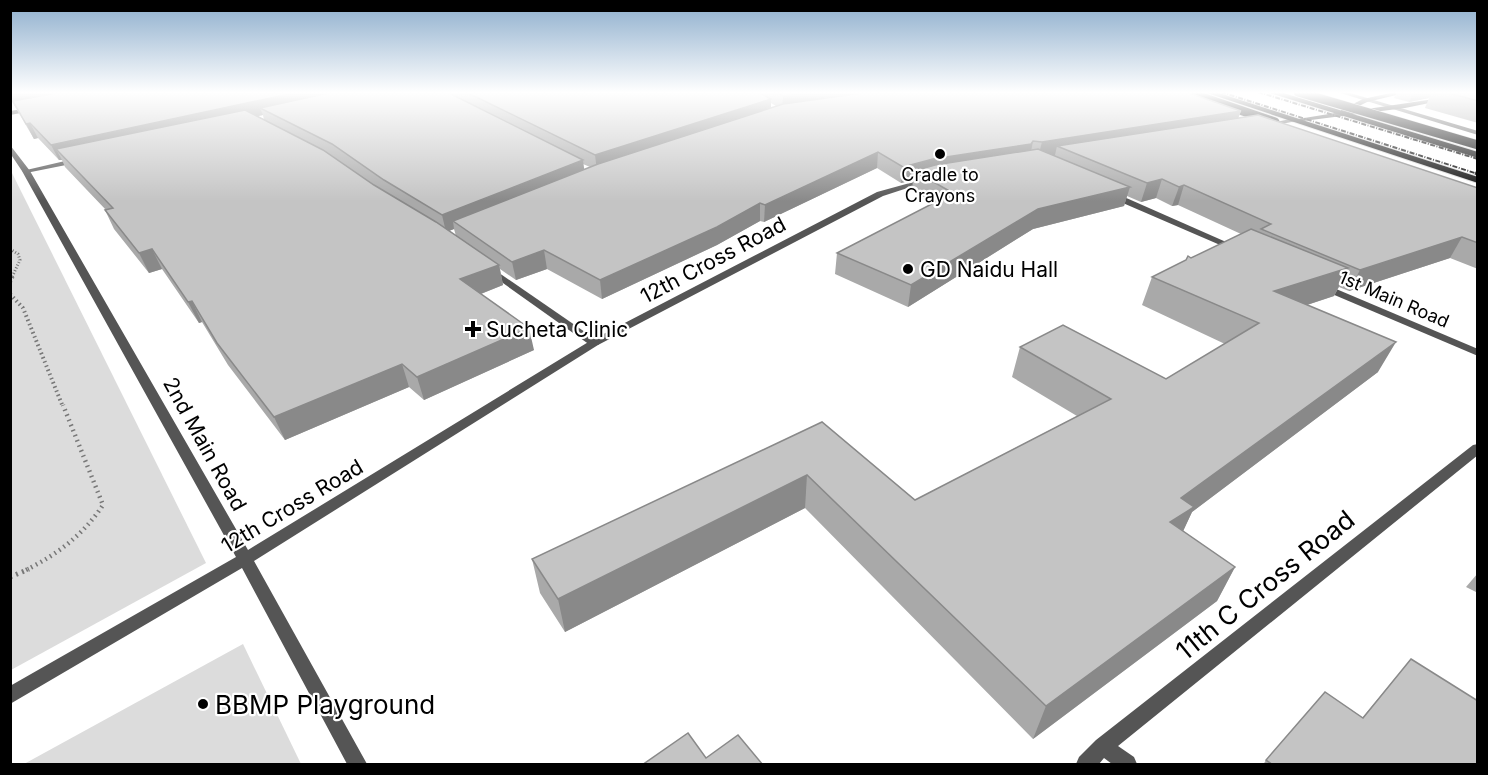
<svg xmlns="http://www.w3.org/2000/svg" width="1488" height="775" font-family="Inter,sans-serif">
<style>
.green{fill:#dcdcdc}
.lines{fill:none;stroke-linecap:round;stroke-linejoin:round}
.primary-casing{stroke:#dbdbdb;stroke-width:2}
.path-far3{stroke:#777;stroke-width:3;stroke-dasharray:1 2;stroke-linecap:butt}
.path-far2{stroke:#777;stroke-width:4;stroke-dasharray:1.5 3;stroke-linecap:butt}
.path-far1{stroke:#777;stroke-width:4.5;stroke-dasharray:1.5 4;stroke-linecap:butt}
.path{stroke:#777;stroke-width:5;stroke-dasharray:2 4.5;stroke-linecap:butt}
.minor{fill:#555;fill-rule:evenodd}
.tertiary{fill:#555;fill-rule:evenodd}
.secondary{fill:#222;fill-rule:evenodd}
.primary{fill:#000;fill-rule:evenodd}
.rail-far1{stroke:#000;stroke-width:2;stroke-dasharray:5 1.5 1 1.5;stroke-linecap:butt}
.rail{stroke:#000;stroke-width:3;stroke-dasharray:7 2 1 2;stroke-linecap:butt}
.primary-bridge-casing{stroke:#dbdbdb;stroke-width:10;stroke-linecap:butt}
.primary-bridge{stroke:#000;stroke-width:9}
.wall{fill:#a9a9a9;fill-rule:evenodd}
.shaded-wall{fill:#898989}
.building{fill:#c4c4c4;stroke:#898989;stroke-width:1.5}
.poi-dot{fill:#000;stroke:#fff;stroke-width:2}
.labels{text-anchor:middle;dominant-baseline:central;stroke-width:4.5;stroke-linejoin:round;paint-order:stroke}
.far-poi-label{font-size:18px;fill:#000;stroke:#fff}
.far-street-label{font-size:18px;fill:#000;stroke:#fff}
.street-label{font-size:21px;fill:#000;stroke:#fff}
.poi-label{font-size:21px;fill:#000;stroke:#fff;text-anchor:start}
.near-street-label{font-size:26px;fill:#000;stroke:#fff}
.near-poi-label{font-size:26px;fill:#000;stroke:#fff;text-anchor:start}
</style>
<rect width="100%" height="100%" fill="#fff"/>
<g class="green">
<polygon points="11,171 206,563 11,670 10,670"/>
<polygon points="243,644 301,764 24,764"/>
</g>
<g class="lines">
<g class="primary-casing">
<g id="primary">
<polygon points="1204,92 1216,92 1478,177 1478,183"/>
<polygon points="1267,92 1280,92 1478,152 1478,158"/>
</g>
</g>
<polyline class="path-far3" points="10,249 18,254 20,260 12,277"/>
<g class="path-far2">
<polyline points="10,282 13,276"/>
<polyline points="10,294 23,308 63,407"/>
</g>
<path class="path-far1" d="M26 570C58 554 83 535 103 505L63 405"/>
<polyline class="path" points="10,577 29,569"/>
<g class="minor">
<polygon points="78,158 81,158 81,162 26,173 22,171"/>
<polygon points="1109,193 1115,193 1242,249 1237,252 1234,251 1109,197"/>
<polygon points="489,266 598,341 600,343 598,345 590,345 486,271 484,269"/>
<polygon points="1322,283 1478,349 1478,356 1318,288 1317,286"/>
<polygon points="1478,444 1478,455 1118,746 1134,757 1137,764 1112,764 1104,758 1099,764 1076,764 1079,757 1096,740 1473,445"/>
</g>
<g class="tertiary">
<polygon points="1337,92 1347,92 1478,131 1478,135"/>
<polygon points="1295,118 1298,120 1297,121 1265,127 1262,125"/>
<polygon points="10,145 30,171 248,550 590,341 877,192 928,178 932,180 883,196 598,345 254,561 367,764 347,764 242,568 10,704 10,686 236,557 22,171 10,153"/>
</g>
<g class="secondary">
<polygon points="1395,92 1409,92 1367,102 1347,112 1441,98 1444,100 1405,108 1295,122 1292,120 1341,112 1341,110 1363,99"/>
<polygon points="35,107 38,109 37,110 10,115 10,111"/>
</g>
<use href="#primary" class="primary"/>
<g class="rail-far1">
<polyline points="1221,92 1478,174"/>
<polyline points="1258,92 1478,159"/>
</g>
<polyline class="rail" points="1475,173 1478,174"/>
<g class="primary-bridge-casing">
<g id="primary-bridge">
<polyline points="1187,92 1275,122"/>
<polyline points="1298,92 1478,145"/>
</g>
</g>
<use href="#primary-bridge" class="primary-bridge"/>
</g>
<g class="wall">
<path d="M10 92H1186L1241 111 1238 118 1478 188V269L1450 258 1349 291 1339 287 1334 296 1307 305 1378 372 1192 512 1183 531 1235 567 1217 601 1033 739 805 508 565 632 540 593 532 559 822 422 915 500 1077 416 1012 377 1020 347 1166 379 1225 344 1142 305 1152 277 1241 234 1178 205 1172 206 1156 198 1141 202 1127 196 1124 206 1033 229 908 307 835 274 837 253 934 203 912 190 913 180 901 183 877 168 764 222 760 221 717 245 602 299 547 269 516 280 500 269 503 285 481 294 534 350 424 400 409 387 285 440 228 365 202 322 199 323 162 269 149 273 114 229 105 210H106L65 167 62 160H59L38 138 34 139 10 98ZM771 103 776 106 771 108ZM263 115 264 120 257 116ZM583 164 590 167 584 170ZM454 229 456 236 449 231Z"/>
<polygon points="1397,92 1478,92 1478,123 1425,108 1429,98 1409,102 1394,98"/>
<polygon points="1478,573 1478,593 1466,587"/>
<polygon points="1411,659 1478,765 1263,765 1266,760 1362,718"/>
</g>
<g class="shaded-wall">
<polygon points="18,92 101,92 16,108 10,98 10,93"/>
<polygon points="298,92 364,92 260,108 263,115 65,159 56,149 62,160 59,160 51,145"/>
<polygon points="811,92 914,92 782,110 783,96"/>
<polygon points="1414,92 1432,92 1429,98 1409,102"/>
<polygon points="771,99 771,113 597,171 595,155"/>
<polygon points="1241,111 1235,126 1057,146 1055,155 1038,157 1042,142"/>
<polygon points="30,123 38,138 34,139 26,124"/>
<polygon points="1033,141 1030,157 914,171 913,180 901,183 903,167 933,159"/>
<polygon points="878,152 877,168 764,222 765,205"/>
<polygon points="583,160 585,176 453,221 454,229 446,232 442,215"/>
<polygon points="1162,179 1156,198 1141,202 1147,183"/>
<polygon points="1184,185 1178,205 1172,206 1179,187"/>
<polygon points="1130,187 1124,206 1033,229 908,307 911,285 1038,209"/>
<polygon points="760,203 760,221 717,245 602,299 600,280"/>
<polygon points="1462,237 1450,258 1349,291 1360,270"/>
<polygon points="152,249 162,269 149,273 139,253"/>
<polygon points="544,250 547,269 516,280 512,262"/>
<polygon points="499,265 503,285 465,300 460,279"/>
<polygon points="1348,268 1334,296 1261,320 1274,291"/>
<polygon points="192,301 202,322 199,323 188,302"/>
<polygon points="529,328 534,350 424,400 417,377"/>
<polygon points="1396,342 1378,372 1192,512 1179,540 1155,556 1181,498"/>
<polygon points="402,364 409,387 285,440 274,417"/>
<polygon points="807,475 805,508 565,632 558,599"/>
<polygon points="1235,567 1217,601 1033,739 1046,706"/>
</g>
<g class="building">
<polygon points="62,92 298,92 51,145 30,123 26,124 13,101"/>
<polygon points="333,92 447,92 583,160 442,215 384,180 332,144 260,108"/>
<polygon points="466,92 758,92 771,99 595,155"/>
<polygon points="776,92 811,92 783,96"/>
<polygon points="870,92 1186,92 1241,111 1042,142 1033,141 1031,144 933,159 903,167 878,152 765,205 760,203 717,227 600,280 544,250 512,262 453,221 598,164 783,104"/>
<polygon points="1445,92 1478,92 1478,101"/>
<polygon points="245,110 323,150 374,185 436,222 499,265 460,279 529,328 417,377 402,364 274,417 217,343 192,301 188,302 152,249 139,253 105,210 113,208 56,149"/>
<polygon points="1258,115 1478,188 1478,243 1462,237 1360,270 1261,229 1271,224 1184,185 1179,187 1162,179 1147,183 1057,146"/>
<polygon points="1038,149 1130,187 1038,209 911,285 837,253 953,193 914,171 935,165"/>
<polygon points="1251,229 1348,268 1274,291 1396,342 1181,498 1194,507 1170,522 1235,567 1046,706 807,475 558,599 532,559 822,422 915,500 1111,399 1020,347 1063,325 1166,379 1259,323 1152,277 1186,260 1188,256 1191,258"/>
<polygon points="1411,659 1478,701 1478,765 1273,765 1266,760 1325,692 1363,718"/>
<polygon points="688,733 706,758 738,735 763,765 642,765"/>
</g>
<linearGradient id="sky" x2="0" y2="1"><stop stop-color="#8cadcc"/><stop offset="0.46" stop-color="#fff"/><stop offset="1" stop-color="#fff" stop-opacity="0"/></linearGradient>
<rect width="1488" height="201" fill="url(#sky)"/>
<g class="poi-dot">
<circle cx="940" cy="154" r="6"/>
<circle cx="908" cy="269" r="6"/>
<path d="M470 320h6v6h6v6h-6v6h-6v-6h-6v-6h6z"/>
<circle cx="203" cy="704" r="6"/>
</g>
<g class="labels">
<g class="far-poi-label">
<text x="940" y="174">Cradle to<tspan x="940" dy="21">Crayons</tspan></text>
</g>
<g class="far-street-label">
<text transform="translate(1394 299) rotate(23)">1st Main Road</text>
</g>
<g class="street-label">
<text transform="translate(713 260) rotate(-28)">12th Cross Road</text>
<text transform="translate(205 444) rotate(61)">2nd Main Road</text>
<text transform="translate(292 506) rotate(-31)">12th Cross Road</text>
</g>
<g class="poi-label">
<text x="920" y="269">GD Naidu Hall</text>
<text x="486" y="329">Sucheta Clinic</text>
</g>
<g class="near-street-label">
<text transform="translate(1265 585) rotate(-39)">11th C Cross Road</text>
</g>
<g class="near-poi-label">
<text x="215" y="704">BBMP Playground</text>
</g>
</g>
<rect width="1488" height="775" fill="none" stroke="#000000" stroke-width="24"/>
</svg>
